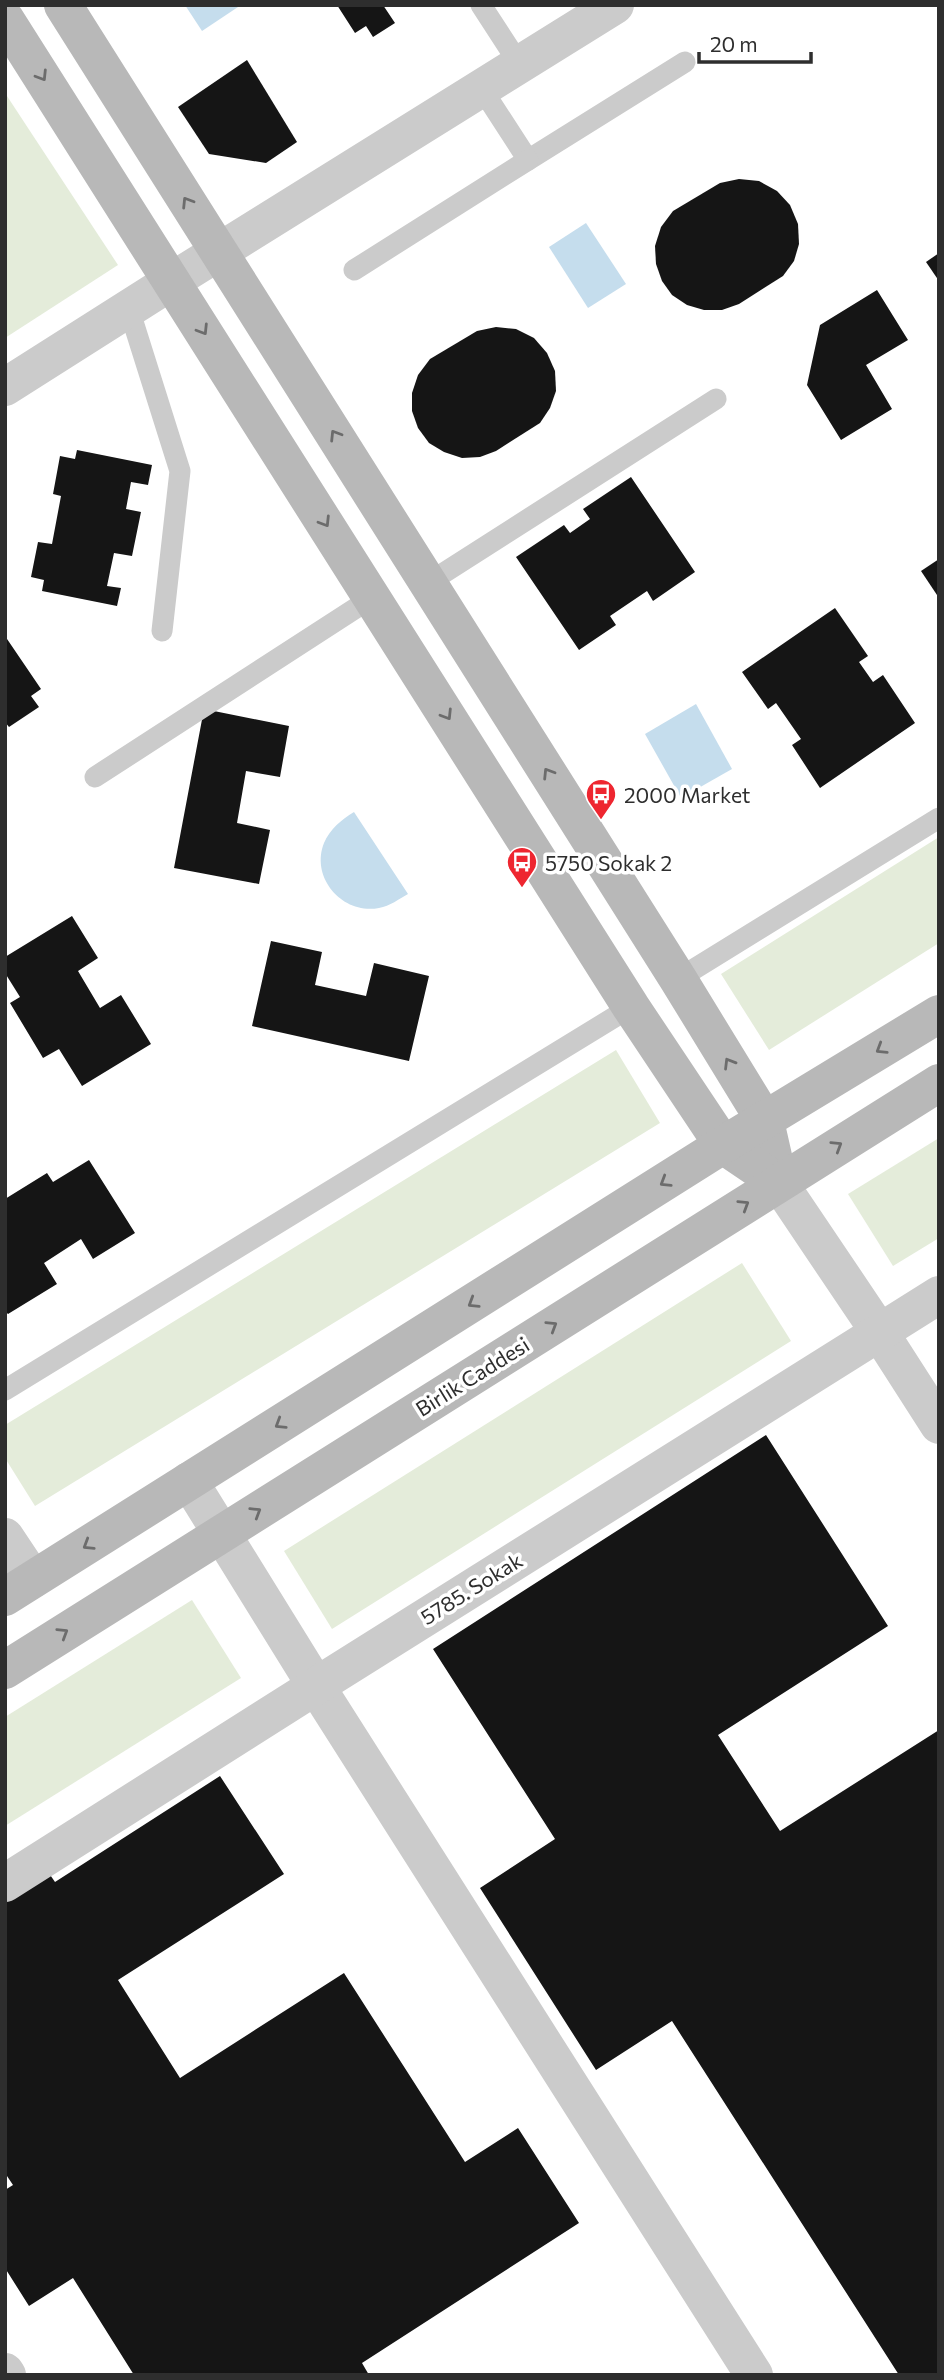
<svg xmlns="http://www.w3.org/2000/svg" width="944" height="2380" font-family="Commissioner,sans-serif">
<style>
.green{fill:#e4ecda}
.water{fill:#c5dded}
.building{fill:#151515}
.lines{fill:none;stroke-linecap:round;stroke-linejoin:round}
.lane{stroke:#cbcbcb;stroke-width:21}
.street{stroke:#cbcbcb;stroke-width:38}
.secondary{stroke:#b8b8b8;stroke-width:38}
.oneway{stroke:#6c6c6c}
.labels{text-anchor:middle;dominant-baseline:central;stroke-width:7;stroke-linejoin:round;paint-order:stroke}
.poi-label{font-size:21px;fill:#2e2e2e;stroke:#fff;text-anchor:start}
.street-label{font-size:21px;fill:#2e2e2e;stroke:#fff}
</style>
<rect width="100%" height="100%" fill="#fff"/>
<g class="green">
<polygon points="5,93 118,265 5,338"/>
<polygon points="939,837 939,943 769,1050 721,974"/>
<polygon points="616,1050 660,1123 35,1506 5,1458 5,1425"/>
<polygon points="939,1138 939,1238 893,1266 848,1194"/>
<polygon points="742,1263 791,1341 332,1629 284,1551"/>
<polygon points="192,1600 241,1678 5,1826 5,1717"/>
</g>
<g class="water">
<polygon points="185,5 241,5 202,31"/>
<polygon points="586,223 626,284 588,308 549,247"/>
<polygon points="696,704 732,769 681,798 645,734"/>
<path d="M354 812 408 894C399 899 390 906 379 908 343 915 310 878 324 843 330 829 341 820 354 812Z"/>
</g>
<g class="building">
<polygon points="337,5 383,5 395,23 373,37 366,26 355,33"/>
<polygon points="247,60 297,142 266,163 209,154 178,107"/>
<polygon points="739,179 759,181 777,191 790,205 798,224 799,244 794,261 783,276 739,304 722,310 704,310 687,305 672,295 662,281 656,264 655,246 661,227 673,211 720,183"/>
<polygon points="939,253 939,281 926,262"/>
<polygon points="877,290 908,340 866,365 892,409 841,440 807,385 820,325"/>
<polygon points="496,327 516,329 534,338 547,353 555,371 556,391 550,408 540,423 496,451 480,457 462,458 444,452 429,443 418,428 412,411 412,393 418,375 430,359 477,331"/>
<polygon points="77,450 152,465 148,485 131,482 126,509 141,512 132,556 114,553 107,586 121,588 117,606 42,591 44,580 31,577 38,542 52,544 61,496 53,494 60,456 75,459"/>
<polygon points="631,477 695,572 653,601 647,591 610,616 616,625 579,650 516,557 564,525 570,533 590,519 583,509"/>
<polygon points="939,559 939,598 921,571"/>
<polygon points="835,608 868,656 859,662 873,682 883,675 915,723 820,788 792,745 801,739 776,703 768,709 742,672"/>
<polygon points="5,636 41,689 31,696 39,707 9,727 5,722"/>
<polygon points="204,709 289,726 280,777 246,771 237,823 270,830 259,884 174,868"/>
<polygon points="72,916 98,958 78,971 100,1008 121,995 151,1044 82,1086 59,1049 43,1058 10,1003 20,997 5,973 5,957"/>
<polygon points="271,941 322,952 315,985 366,996 374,963 429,976 409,1061 252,1026"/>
<polygon points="89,1160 135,1233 93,1259 81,1239 44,1263 57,1284 8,1314 5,1311 5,1199 47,1173 53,1182"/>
<polygon points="766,1435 888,1626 718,1735 780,1831 939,1730 939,2375 899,2375 672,2021 596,2070 480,1888 555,1839 433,1649"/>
<polygon points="220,1776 284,1874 118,1980 180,2078 344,1973 465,2162 518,2128 579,2223 362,2363 369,2375 134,2375 73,2278 29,2306 5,2268 5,2190 13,2185 5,2173 5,1891 44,1866 55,1882"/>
</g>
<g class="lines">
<g class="lane">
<polyline points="481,5 520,65"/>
<polyline points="482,89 528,160 685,62"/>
<polyline points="354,270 528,160"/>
<polyline points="129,309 180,471 162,631"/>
<polyline points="428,583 716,399"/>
<polyline points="95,777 373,597"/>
<polyline points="678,979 939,818"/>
<polyline points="5,1390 631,1007"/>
</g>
<g class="street">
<polyline points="5,387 172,281 615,5"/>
<polyline points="779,1183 880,1333 939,1425"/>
<polyline points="189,1481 316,1686 754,2375"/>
<polyline points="5,1537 33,1579"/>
<polyline points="5,1883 316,1686 939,1295"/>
<polyline points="5,2372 7,2375"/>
</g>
<g class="secondary">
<polyline points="63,5 678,979 765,1121 779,1183"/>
<polyline points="5,19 631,1007 723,1145 779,1183"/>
<polyline points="5,1597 723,1145 939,1014"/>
<polyline points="5,1670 939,1083"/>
</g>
</g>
<defs><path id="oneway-chevron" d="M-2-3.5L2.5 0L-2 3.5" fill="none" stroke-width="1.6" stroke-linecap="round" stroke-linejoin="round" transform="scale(1.75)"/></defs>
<g class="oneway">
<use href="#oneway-chevron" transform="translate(42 76) rotate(58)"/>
<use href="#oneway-chevron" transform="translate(187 202) rotate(-122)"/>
<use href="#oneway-chevron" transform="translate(203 330) rotate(58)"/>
<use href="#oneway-chevron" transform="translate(335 435) rotate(-122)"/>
<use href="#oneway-chevron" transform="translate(325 522) rotate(58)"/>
<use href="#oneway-chevron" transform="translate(447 715) rotate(58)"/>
<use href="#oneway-chevron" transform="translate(548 773) rotate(-122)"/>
<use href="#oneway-chevron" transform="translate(881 1049) rotate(148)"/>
<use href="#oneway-chevron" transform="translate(729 1063) rotate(-121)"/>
<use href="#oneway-chevron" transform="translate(837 1146) rotate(-32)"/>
<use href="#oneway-chevron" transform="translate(665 1182) rotate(148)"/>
<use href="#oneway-chevron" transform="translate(744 1205) rotate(-32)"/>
<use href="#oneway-chevron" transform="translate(473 1303) rotate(148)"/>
<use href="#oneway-chevron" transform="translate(552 1326) rotate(-32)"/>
<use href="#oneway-chevron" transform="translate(280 1424) rotate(148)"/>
<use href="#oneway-chevron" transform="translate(256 1512) rotate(-32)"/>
<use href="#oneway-chevron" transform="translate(88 1545) rotate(148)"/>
<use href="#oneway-chevron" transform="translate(63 1633) rotate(-32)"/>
</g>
<defs>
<g id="bus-pin" transform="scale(1.575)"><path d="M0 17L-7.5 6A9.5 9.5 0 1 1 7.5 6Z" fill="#ee2630" stroke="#fff"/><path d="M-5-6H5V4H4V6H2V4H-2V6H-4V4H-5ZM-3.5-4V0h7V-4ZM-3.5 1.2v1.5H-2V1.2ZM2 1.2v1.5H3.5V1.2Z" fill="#fff"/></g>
</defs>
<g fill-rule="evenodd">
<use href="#bus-pin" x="601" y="794"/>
<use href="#bus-pin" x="522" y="862"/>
</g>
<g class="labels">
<g class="poi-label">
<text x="624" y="794">2000 Market</text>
<text x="545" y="862">5750 Sokak 2</text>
</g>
<g class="street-label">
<text transform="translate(472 1376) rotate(-32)">Birlik Caddesi</text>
<text transform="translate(471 1588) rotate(-32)">5785. Sokak</text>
</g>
</g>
<rect width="944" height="2380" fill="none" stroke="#2e2e2e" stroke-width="14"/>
<path d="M699 52v10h112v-10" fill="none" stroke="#2e2e2e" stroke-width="3.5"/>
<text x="710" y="52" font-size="21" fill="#2e2e2e" stroke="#ffffff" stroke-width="5" paint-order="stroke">20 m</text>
</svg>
